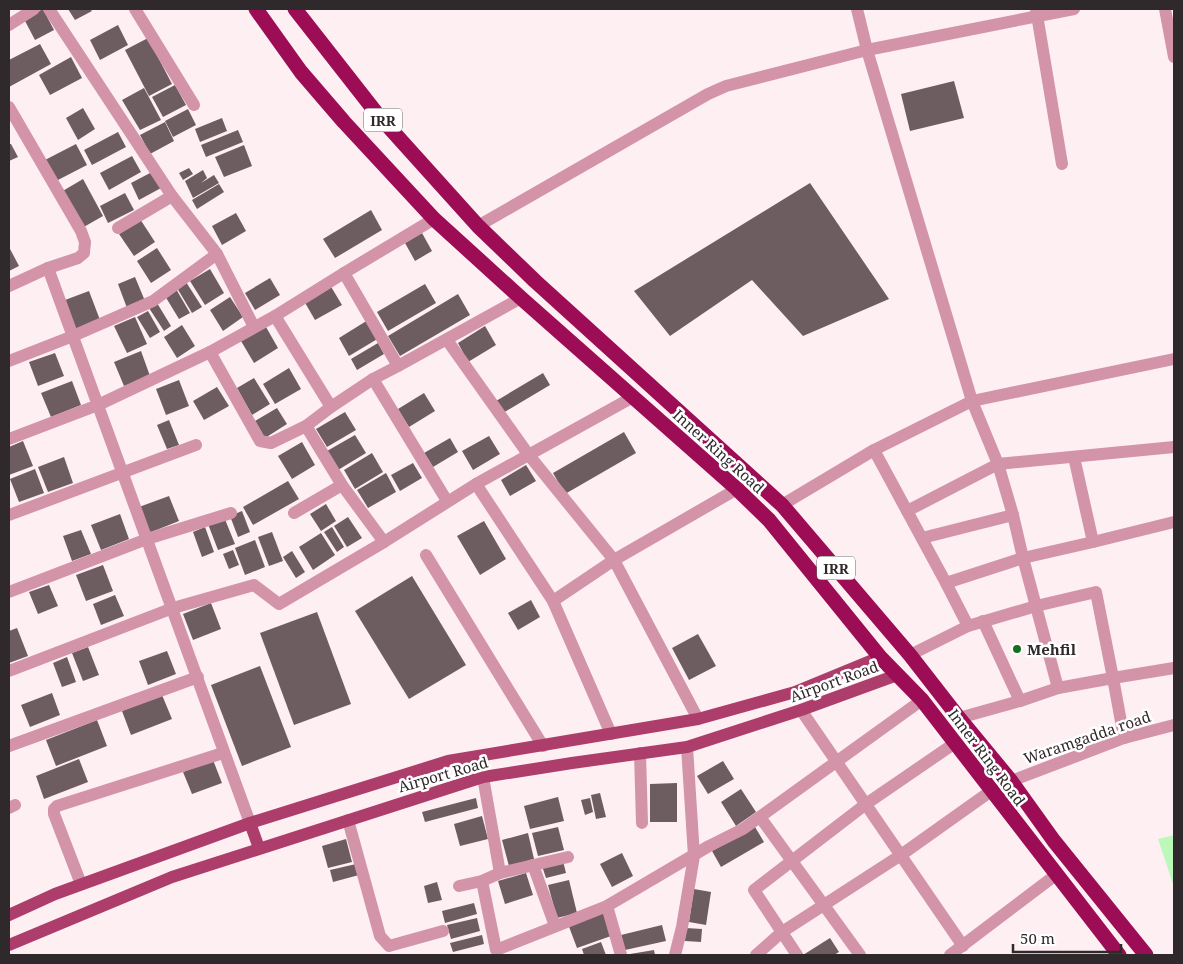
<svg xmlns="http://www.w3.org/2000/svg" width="1183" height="964" font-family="'Noto Serif',serif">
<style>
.green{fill:#bcf8ba}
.building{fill:#6d5d61}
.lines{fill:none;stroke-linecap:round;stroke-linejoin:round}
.minor{stroke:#d394a9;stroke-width:12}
.major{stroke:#ad3e6c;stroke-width:12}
.highway{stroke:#9c0d56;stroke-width:15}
.poi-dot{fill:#14701d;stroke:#fff;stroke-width:2}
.labels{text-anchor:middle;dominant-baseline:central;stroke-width:5;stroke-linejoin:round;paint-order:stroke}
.shield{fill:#fff;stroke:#6e696b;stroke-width:1}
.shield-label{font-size:14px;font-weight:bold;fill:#30292b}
.street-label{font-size:15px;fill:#30292b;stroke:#fff}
.poi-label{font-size:15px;font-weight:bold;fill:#30292b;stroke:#fff;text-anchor:start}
</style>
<rect width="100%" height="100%" fill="#feeff3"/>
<polygon class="green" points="1174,835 1174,887 1158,839"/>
<g class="building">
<polygon points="43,9 54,30 35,40 24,19"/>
<polygon points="68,9 90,9 92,11 75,20"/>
<polygon points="118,25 128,45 100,60 90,40"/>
<polygon points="148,38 172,84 149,96 125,50"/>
<polygon points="40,44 51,64 9,87 9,60"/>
<polygon points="71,57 82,78 50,95 39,75"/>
<polygon points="954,81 964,118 910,131 901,94"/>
<polygon points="175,85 186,105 163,117 152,97"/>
<polygon points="144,88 161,120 140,130 122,100"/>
<polygon points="83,108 95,129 78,140 66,118"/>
<polygon points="188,109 196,125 173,137 165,121"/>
<polygon points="222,118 227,131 200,142 195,129"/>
<polygon points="165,122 174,141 150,154 140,135"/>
<polygon points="238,130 243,142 206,157 201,145"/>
<polygon points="118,132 126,147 92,165 84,150"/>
<polygon points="9,144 11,144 18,157 9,161"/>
<polygon points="76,144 87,165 56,181 45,160"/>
<polygon points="244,145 252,166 224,177 215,157"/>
<polygon points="132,156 141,172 109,190 100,173"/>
<polygon points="189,168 193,174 183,180 179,173"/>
<polygon points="203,170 207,178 201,183 214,175 219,183 193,198 185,181"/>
<polygon points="152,172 161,188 139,200 131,183"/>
<polygon points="83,179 103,216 82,228 61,192"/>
<polygon points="810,183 889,299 803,336 752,280 670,336 634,291"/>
<polygon points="219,184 224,192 197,209 192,200"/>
<polygon points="125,193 134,210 108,223 100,206"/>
<polygon points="371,210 382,230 335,258 323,239"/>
<polygon points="236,213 246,231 222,245 212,226"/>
<polygon points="140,219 155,242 134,256 119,234"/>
<polygon points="422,233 432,251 415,261 405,243"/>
<polygon points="9,247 19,266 9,271"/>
<polygon points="157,248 171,270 151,283 137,261"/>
<polygon points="210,269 224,293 205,305 190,281"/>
<polygon points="135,277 145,301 127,308 118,284"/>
<polygon points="270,278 280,295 255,310 245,293"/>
<polygon points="186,282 202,307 192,313 177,288"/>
<polygon points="425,284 436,303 388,331 377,312"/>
<polygon points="330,285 342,305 315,320 304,301"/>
<polygon points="176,289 190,313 179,319 165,296"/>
<polygon points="89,291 100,320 76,329 65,300"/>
<polygon points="458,294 470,315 400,356 388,336"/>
<polygon points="230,297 243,317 223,331 210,310"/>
<polygon points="157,303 171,326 164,331 149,308"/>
<polygon points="148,311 160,332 150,338 137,317"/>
<polygon points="135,317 147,344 127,353 114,326"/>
<polygon points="368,320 379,338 349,356 339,338"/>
<polygon points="182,325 195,346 177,358 164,337"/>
<polygon points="485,326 496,345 468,362 458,343"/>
<polygon points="266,327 278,348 254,363 241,341"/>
<polygon points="378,343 384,354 357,370 351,359"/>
<polygon points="141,351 150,376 124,386 114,362"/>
<polygon points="55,353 64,376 38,386 29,362"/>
<polygon points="289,368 301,389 275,404 263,384"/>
<polygon points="543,373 550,385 503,413 496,401"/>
<polygon points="254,378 270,404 252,415 237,388"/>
<polygon points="179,380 189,406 166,415 156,389"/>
<polygon points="72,381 81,405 51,417 41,393"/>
<polygon points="217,387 229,406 204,420 193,401"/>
<polygon points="424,393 435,411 409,427 398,409"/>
<polygon points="277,408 287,424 265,438 255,421"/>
<polygon points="345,412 356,430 327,447 316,429"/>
<polygon points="169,420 179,445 167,449 157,425"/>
<polygon points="624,432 636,453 565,494 553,473"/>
<polygon points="355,435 366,453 338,470 327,451"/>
<polygon points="489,436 500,454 473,470 462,451"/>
<polygon points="450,438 458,452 433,467 424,453"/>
<polygon points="23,441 33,466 9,475 9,447"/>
<polygon points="302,442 315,465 292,479 278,456"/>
<polygon points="372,453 383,472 355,489 344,470"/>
<polygon points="64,457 73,483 48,492 38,467"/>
<polygon points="413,463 422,478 400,491 391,475"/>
<polygon points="526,465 536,481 510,496 501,480"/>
<polygon points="35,469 44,493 19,502 10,479"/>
<polygon points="386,473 396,492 368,508 357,490"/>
<polygon points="288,481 299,499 253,525 243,507"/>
<polygon points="169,496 179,521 149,533 139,507"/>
<polygon points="326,504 336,521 321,531 310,514"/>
<polygon points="242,511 250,532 238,537 230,516"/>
<polygon points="120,514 129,539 101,550 91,525"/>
<polygon points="224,517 235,544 218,550 208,524"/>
<polygon points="348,517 362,538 347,547 334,526"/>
<polygon points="484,521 506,559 480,575 457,536"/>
<polygon points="205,527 214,552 202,557 193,532"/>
<polygon points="332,527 344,547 337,552 324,532"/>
<polygon points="81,530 91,554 72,561 63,536"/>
<polygon points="272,532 283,561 269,566 258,537"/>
<polygon points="321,533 335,555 313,570 299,547"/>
<polygon points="255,540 265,567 245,575 235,548"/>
<polygon points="233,550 239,565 229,569 223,554"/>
<polygon points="292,551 305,572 296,578 283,557"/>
<polygon points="103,565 113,591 86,601 76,575"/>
<polygon points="412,576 466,665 409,699 355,611"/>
<polygon points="49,585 58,606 38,614 29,592"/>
<polygon points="115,595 124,616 101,625 93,604"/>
<polygon points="531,600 540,617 518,630 508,613"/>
<polygon points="211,603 221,629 193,640 183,614"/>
<polygon points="317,612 351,704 294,725 260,633"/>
<polygon points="17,628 28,656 9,663 9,631"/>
<polygon points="698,634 716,666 689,680 672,648"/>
<polygon points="88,647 99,675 83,681 72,653"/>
<polygon points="167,651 176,674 148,685 139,661"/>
<polygon points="67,657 76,682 62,687 53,663"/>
<polygon points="260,666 291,747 242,766 211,685"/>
<polygon points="52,693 60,715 30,727 21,705"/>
<polygon points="162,695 172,719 131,735 122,711"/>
<polygon points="97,720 107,746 56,766 46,740"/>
<polygon points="79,759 88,782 44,799 36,776"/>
<polygon points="213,760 222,783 192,794 183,772"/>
<polygon points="723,761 734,779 708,794 697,776"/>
<polygon points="677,783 677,822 650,822 650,784"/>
<polygon points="741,789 756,812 736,826 721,802"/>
<polygon points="600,793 606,817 596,819 591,795"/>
<polygon points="558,797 564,821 530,829 524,806"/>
<polygon points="476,798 478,808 425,822 422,812"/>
<polygon points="590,798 593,812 585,815 581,800"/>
<polygon points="482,816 488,839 460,846 454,824"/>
<polygon points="558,827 564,850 538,856 532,833"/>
<polygon points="755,827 764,842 721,867 712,851"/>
<polygon points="528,833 534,859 509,866 502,840"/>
<polygon points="346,839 352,862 328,868 322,846"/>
<polygon points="622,853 633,876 612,887 600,864"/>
<polygon points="563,861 566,873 546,878 542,866"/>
<polygon points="356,864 359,875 333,882 330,870"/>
<polygon points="526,873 533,895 505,904 498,881"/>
<polygon points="569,880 577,913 557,918 548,885"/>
<polygon points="437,882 442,900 428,903 424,886"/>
<polygon points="694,889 711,892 706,925 689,922"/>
<polygon points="474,903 477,914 445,923 442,911"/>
<polygon points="603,912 611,936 577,948 568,924"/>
<polygon points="477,918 480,931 451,939 447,925"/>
<polygon points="662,925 666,941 625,950 621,935"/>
<polygon points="686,928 702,929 701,942 685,941"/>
<polygon points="482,935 484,944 453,952 450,943"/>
<polygon points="830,938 839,952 834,955 803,955"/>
<polygon points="601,942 606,955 584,955 582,949"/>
<polygon points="654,950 655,955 630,955 630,954"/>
</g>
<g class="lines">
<g class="minor">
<polyline points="135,9 194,105"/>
<polyline points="857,9 867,50 972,401 998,464 1013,515 1023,558 1058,688"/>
<polyline points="1036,9 1062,164"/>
<polyline points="1165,9 1174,57"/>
<polyline points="9,25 34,9"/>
<polyline points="9,107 81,231 85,242 84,253 78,258 48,268"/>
<polyline points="478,226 708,94 726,86 867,50 1074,9"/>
<polyline points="118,228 172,196"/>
<polyline points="217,254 254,327"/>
<polyline points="344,273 398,366 521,298"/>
<polyline points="9,286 48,268 250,823"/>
<polyline points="275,316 331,407 373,379 398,366"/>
<polyline points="447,340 528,454 614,560 698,719"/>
<polyline points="210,352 260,441 271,443 306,426 331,407"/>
<polyline points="9,361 73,336 153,301 217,254 172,196 49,9"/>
<polyline points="373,379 447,501"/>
<polyline points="306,426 342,485 384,542"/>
<polyline points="9,439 98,405 210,352 275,316 344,273 434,219"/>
<polyline points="874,450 946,583 968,626"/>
<polyline points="476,484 553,601 611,734"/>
<polyline points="782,505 874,450 972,401 1174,359"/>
<polyline points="907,511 998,464 1174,447"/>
<polyline points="294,513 342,485"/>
<polyline points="9,515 196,445"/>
<polyline points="922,538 1013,515"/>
<polyline points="1093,542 1174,522"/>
<polyline points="426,555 543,746"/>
<polyline points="946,583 1023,558 1093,542 1074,457"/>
<polyline points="9,592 147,539 231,513"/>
<polyline points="553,601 614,560 737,489"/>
<polyline points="983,621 1020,701"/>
<polyline points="910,655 968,626 1036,606 1096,592 1113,678 1174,668"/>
<polyline points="9,671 173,608 254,585 279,604 384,542 476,484 633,397"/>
<polyline points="801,710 963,946"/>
<polyline points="959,718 1020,701 1058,688 1113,678 1124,738"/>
<polyline points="9,746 198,677"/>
<polyline points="640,753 642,823"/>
<polyline points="483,777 500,873 568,857"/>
<polyline points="1011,781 1124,738 1174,725"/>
<polyline points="9,808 15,805"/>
<polyline points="760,817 860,955"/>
<polyline points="348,820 380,936 389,946 443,931"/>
<polyline points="533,865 555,926"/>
<polyline points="482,881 496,950 607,906 709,846 743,829 922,700"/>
<polyline points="81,884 54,814 54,809 57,806 223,753"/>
<polyline points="459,886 482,881 500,873"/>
<polyline points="607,906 621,955"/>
<polyline points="675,955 682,927 694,856 687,747"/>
<polyline points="756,955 782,932 901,855 991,791"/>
<polyline points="797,955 754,890 866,804 955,743"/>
<polyline points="950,955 1057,874"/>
</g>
<g class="major">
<polyline points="250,823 259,848"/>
<polyline points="9,915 55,894 250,823 448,761 698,719 795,692 880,657"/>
<polyline points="9,945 172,877 483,777 572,763 687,747 801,710 897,675"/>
</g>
<g class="highway">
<polyline points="256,9 301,72 344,122 434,219 521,298 737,489 769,520 880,657 922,700 1119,955"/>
<polyline points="295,9 378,115 478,226 535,281 782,505 910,655 959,718 1011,781 1054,841 1146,955"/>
</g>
</g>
<circle class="poi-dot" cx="1017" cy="649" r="5"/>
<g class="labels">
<g class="shield">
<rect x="364" y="108.5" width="38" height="23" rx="4"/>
<rect x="817" y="556.5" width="38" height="23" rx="4"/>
</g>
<g class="shield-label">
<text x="383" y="120">IRR</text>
<text x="836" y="568">IRR</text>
</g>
<g class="street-label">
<text transform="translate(719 451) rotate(42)">Inner Ring Road</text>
<text transform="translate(834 681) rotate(-20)">Airport Road</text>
<text transform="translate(1087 737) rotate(-19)">Waramgadda road</text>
<text transform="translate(987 757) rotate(53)">Inner Ring Road</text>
<text transform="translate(443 774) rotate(-16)">Airport Road</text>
</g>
<g class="poi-label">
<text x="1027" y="649">Mehfil</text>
</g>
</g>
<rect width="1183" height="964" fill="none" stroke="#30292b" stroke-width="20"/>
<path d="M1013 944v8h108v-8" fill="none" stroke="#30292b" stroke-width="2.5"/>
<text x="1020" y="944" font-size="15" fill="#30292b" stroke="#ffffff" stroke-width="4" paint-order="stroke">50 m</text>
</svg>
